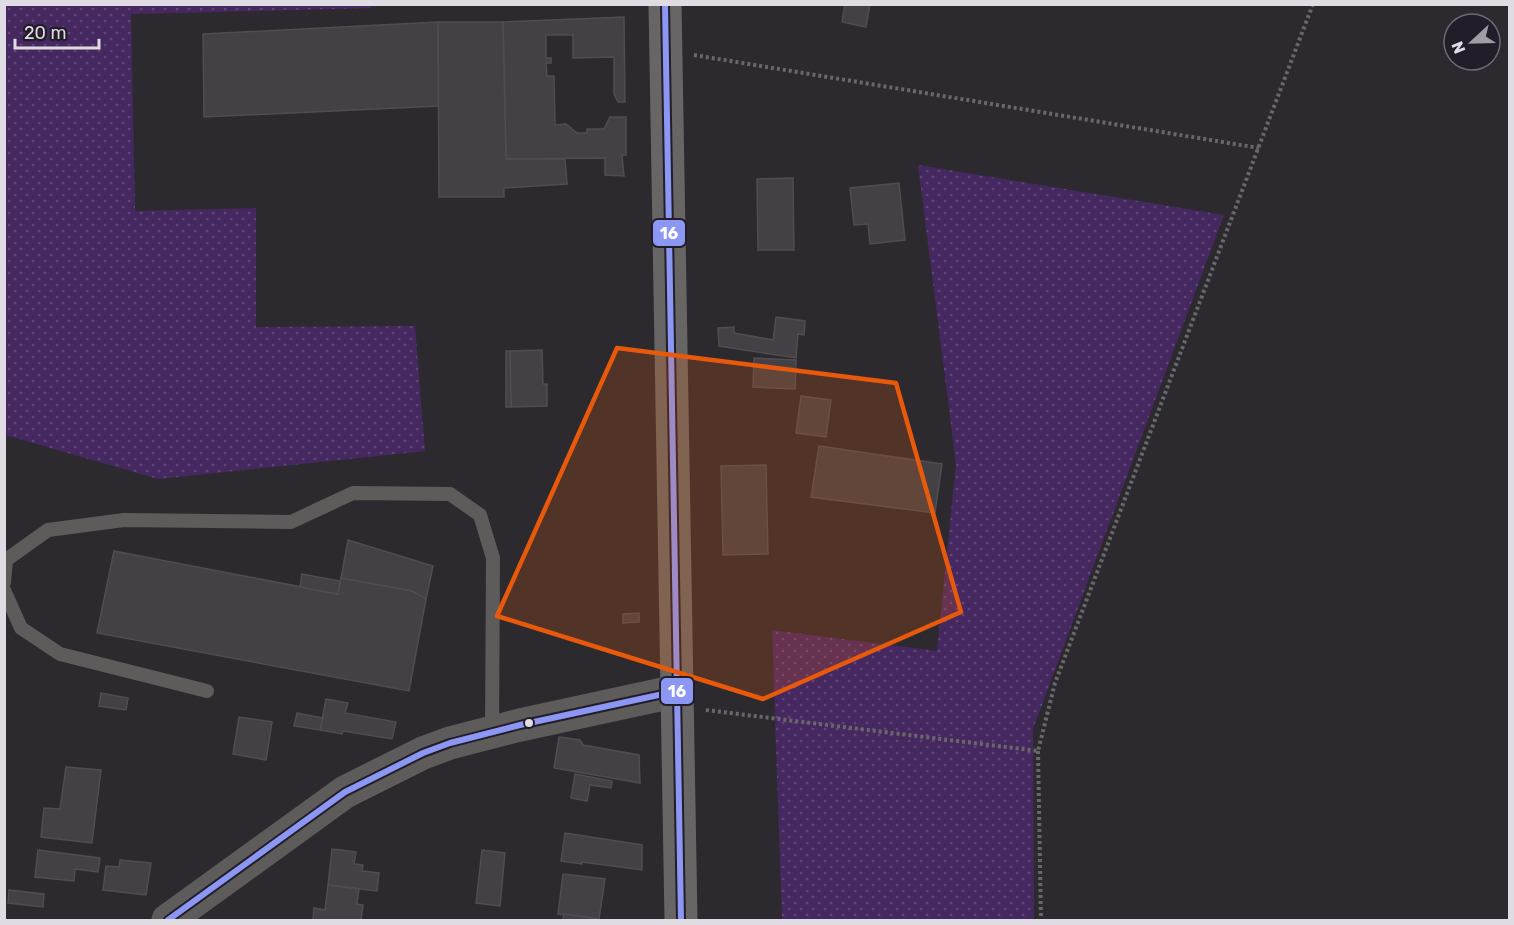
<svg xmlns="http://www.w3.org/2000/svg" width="1514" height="925" font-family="Rubik,sans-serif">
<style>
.grass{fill:url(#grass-dots)}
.building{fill:#434146;stroke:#4f4d52;stroke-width:1.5}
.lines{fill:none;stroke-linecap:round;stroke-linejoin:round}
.path{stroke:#696869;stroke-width:4;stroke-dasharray:3 3;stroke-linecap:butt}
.service{stroke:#5d5c5b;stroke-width:14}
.tertiary{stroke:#5d5c5b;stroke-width:33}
.primary{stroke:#686665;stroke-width:33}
.bus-1-casing{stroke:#221d28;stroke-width:10}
.bus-1{stroke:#8c97f3;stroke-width:6}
.marked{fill:#e8590c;fill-opacity:0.2;stroke:#e8590c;stroke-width:4.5;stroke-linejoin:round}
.bus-dot{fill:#dfdce3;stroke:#221d28;stroke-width:2}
.line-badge{stroke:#221d28;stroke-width:2}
.badge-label{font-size:16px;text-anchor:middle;font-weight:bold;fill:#fff}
</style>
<defs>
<pattern id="grass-dots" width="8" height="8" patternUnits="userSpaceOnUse" patternTransform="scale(1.5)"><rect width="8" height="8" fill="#462861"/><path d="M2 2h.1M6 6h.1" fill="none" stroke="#604778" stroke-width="1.8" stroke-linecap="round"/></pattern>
</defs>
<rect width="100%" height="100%" fill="#2c2a2f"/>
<g class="grass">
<polygon points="4,5 370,5 371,8 131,14 135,211 256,208 256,327 415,326 425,451 158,479 5,435"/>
<polygon points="918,165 1224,215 1033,729 1034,920 782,920 772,630 937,651 956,464"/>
</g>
<g class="building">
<polygon points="845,4 870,4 866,27 842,22"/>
<polygon points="624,17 625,102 618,102 614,94 614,57 573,58 573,35 546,35 546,58 551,58 551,63 546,63 547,76 554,76 555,125 566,124 577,133 587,133 587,129 604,129 610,117 626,117 626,155 622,155 624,176 605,175 605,158 506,159 503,22"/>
<polygon points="438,22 439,106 204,117 203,34"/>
<polygon points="438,22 503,22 506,159 565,159 567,184 504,188 504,197 439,197"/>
<polygon points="793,178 794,250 758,250 757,179"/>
<polygon points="899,183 905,240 870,244 868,224 854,225 850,188"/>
<polygon points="776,317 805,321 804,335 798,334 796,358 719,346 718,328 734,327 734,333 773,340"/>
<polygon points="542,350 543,384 547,384 547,406 511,407 510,351"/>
<polygon points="506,351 510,351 511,407 506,407"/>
<polygon points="754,358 796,360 795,389 753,387"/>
<polygon points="801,396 831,400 826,437 796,433"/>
<polygon points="819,446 942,464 935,513 811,497"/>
<polygon points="766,465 768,554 723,555 721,466"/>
<polygon points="348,540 433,566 426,599 412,591 341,578"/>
<polygon points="114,551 338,594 341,578 412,591 426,599 409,691 97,633"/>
<polygon points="302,574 340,581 338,594 300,587"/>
<polygon points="639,613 639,622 623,623 623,614"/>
<polygon points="101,693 128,698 126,710 99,706"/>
<polygon points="326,699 348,703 345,713 396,722 392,739 343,731 342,734 320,730"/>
<polygon points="297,713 323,718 320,730 294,726"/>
<polygon points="239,717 272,722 266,760 233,754"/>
<polygon points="559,737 580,740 583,745 639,755 640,783 554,768"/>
<polygon points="66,767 101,770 92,843 41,837 44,808 60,809"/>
<polygon points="575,774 612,781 611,788 590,785 587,801 571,798"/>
<polygon points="565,833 642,845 642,870 582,862 582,864 561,861"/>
<polygon points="332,849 356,852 354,864 363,865 362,871 379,873 377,891 328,885"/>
<polygon points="38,850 100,858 98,872 75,869 74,881 35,877"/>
<polygon points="482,850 505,853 500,906 476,903"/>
<polygon points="120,860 151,863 146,895 103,890 106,866 119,867"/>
<polygon points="563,874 605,879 599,919 558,914"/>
<polygon points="328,885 359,889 357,904 363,905 361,920 313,920 314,908 325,910"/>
<polygon points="9,890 44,894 43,907 8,903"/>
<polygon points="564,914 599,919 599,920 563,920"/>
</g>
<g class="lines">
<g class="path">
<polyline points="694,55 1259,148"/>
<polyline points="706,710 1038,751 1055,683 1313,4"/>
<polyline points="1038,751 1041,920"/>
</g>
<g class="service">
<polyline points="4,582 6,560 48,530 124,520 291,522 353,493 450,494 480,515 493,558 492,733"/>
<polyline points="4,590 21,628 60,654 207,691"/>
</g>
<polyline class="tertiary" points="168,920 345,792 423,753 450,743 520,725 677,691"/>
<polyline class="primary" points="665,4 681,920"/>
<g class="bus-1-casing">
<g id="bus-1">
<polyline points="665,4 681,920"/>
<polyline points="168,920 345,792 423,753 450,743 520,725 677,691"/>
</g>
</g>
<use href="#bus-1" class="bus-1"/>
</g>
<path class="marked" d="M617 348 896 383 961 612 763 699 497 616Z"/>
<circle class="bus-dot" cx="529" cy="723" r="5"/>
<g class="line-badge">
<rect x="652" y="219" width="34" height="28" rx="6" fill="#8c97f3"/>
<rect x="660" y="677" width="34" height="28" rx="6" fill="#8c97f3"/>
</g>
<g class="badge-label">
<text x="669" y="239">16</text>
<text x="677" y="697">16</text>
</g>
<rect width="1514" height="925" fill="none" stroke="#dfdce3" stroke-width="12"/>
<g transform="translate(1472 42) rotate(248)"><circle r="28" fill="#221d28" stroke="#6e6973" stroke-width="1.5"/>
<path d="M0-4.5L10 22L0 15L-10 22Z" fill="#a09ea4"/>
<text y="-9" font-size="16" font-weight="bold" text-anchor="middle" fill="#dfdce3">N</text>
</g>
<path d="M15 39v9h84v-9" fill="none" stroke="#dfdce3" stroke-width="3"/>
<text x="24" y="39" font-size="18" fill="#dfdce3" stroke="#221d28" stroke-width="4.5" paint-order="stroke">20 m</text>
</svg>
